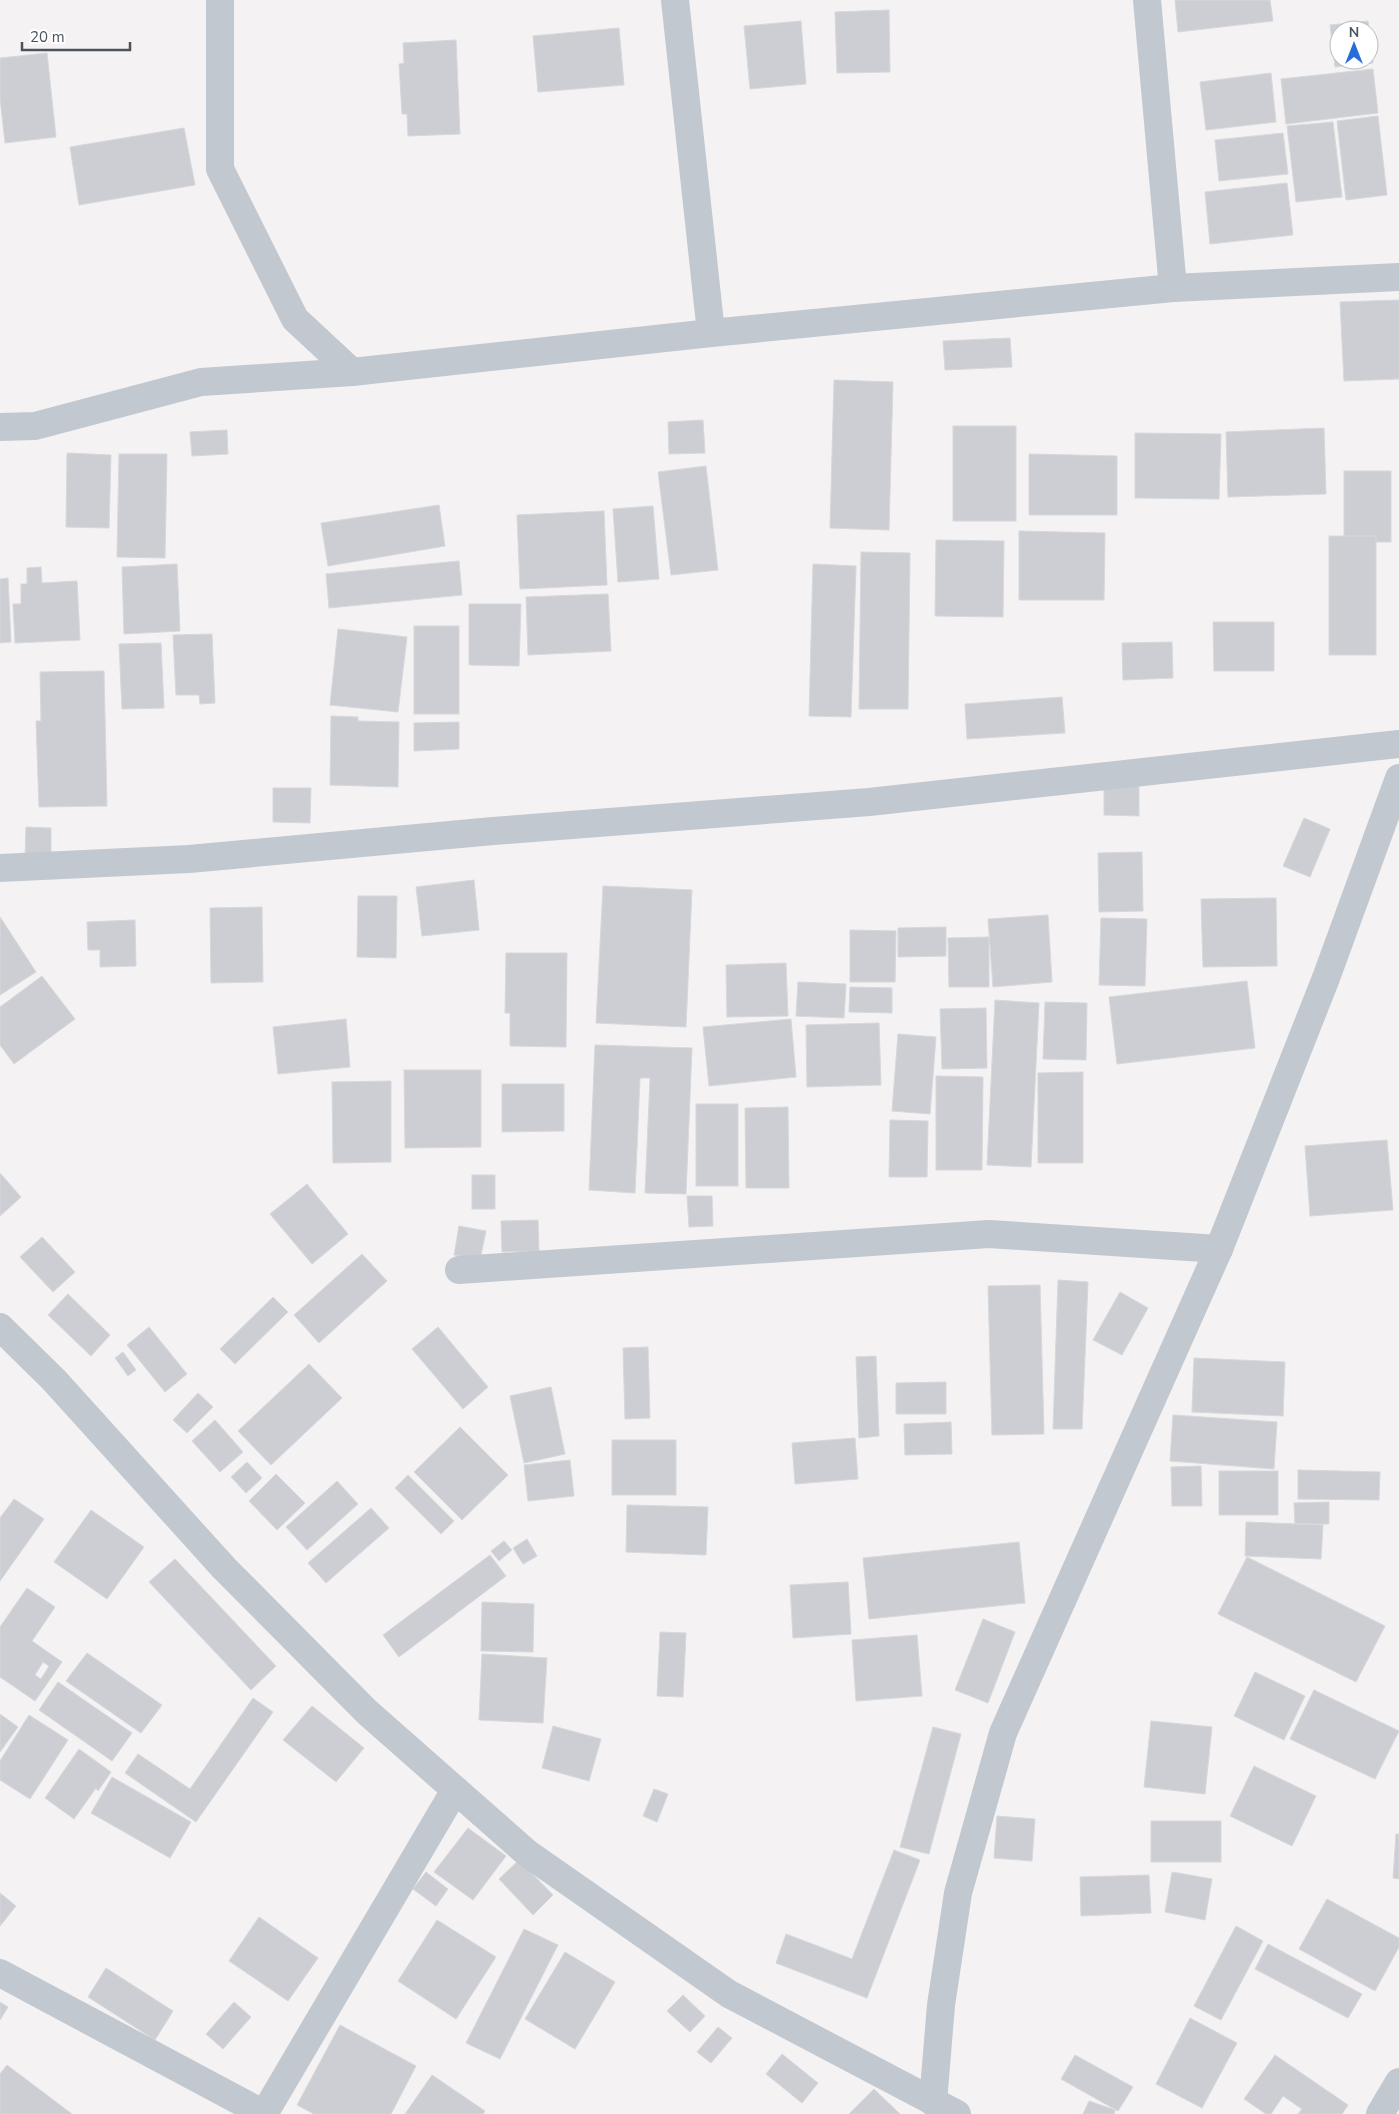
<svg xmlns="http://www.w3.org/2000/svg" width="1399" height="2114" font-family="'Nunito Sans',sans-serif">
  <style>
    .building { fill: #ccced3; stroke: #d6d8dc; fill-rule: evenodd }
    .lines { fill: none; stroke-linecap: round; stroke-linejoin: round }
    .minor { stroke: #c1c8cf; stroke-width: 28 }
  </style>
  <rect width="100%" height="100%" fill="#f4f2f2"/>
  <g class="building">
    <polygon points="1175,0 1270,0 1273,21 1178,32"/>
    <polygon points="889,10 890,72 837,73 835,12"/>
    <polygon points="801,21 806,84 750,89 744,26"/>
    <path d="M1368 21 1373 63 1335 67 1330 25ZM1339 30H1369V60H1339Z"/>
    <polygon points="619,28 624,85 538,92 533,36"/>
    <polygon points="456,40 460,134 408,136 407,114 402,114 399,64 404,63 403,43"/>
    <polygon points="47,53 56,137 5,143 0,98 0,58"/>
    <polygon points="1373,69 1378,113 1286,124 1281,79"/>
    <polygon points="1271,73 1276,122 1206,130 1200,82"/>
    <polygon points="1378,116 1387,195 1346,200 1337,121"/>
    <polygon points="1333,122 1342,197 1296,202 1287,126"/>
    <polygon points="184,128 195,185 79,205 70,147"/>
    <polygon points="1283,133 1288,174 1219,181 1215,140"/>
    <polygon points="1287,183 1293,235 1210,244 1205,192"/>
    <polygon points="1399,300 1399,379 1344,381 1340,302"/>
    <polygon points="1010,338 1012,367 945,370 943,341"/>
    <polygon points="834,380 893,382 889,530 830,528"/>
    <polygon points="703,420 705,453 669,454 668,422"/>
    <rect x="953" y="426" width="63" height="95"/>
    <polygon points="1324,428 1326,494 1228,497 1226,432"/>
    <polygon points="227,430 228,454 192,456 190,432"/>
    <polygon points="1135,433 1221,434 1219,499 1135,498"/>
    <polygon points="67,453 111,455 109,528 66,527"/>
    <polygon points="119,454 167,454 165,558 117,557"/>
    <polygon points="1029,454 1117,456 1117,515 1029,515"/>
    <polygon points="706,466 718,570 671,575 658,472"/>
    <rect x="1344" y="471" width="47" height="71"/>
    <polygon points="439,505 445,546 328,566 321,523"/>
    <polygon points="653,506 659,579 618,582 613,509"/>
    <polygon points="604,511 607,585 520,589 517,515"/>
    <polygon points="1019,531 1105,533 1104,600 1019,600"/>
    <rect x="1329" y="536" width="47" height="119"/>
    <polygon points="936,540 1004,541 1003,617 935,616"/>
    <polygon points="861,552 910,553 908,709 859,709"/>
    <polygon points="459,561 462,595 329,608 326,574"/>
    <polygon points="177,564 180,631 124,634 122,567"/>
    <polygon points="813,564 856,566 851,717 809,716"/>
    <polygon points="41,567 42,583 77,581 80,640 15,643 13,604 21,604 21,584 27,584 27,568"/>
    <polygon points="8,578 11,642 0,643 0,579"/>
    <polygon points="608,594 611,651 528,655 526,597"/>
    <polygon points="469,604 521,604 519,666 469,665"/>
    <polygon points="1213,622 1274,622 1274,671 1214,671"/>
    <rect x="414" y="626" width="45" height="88"/>
    <polygon points="338,629 407,637 398,712 330,705"/>
    <polygon points="212,634 215,703 200,704 199,695 176,695 173,635"/>
    <polygon points="1172,642 1173,678 1123,680 1122,643"/>
    <polygon points="161,643 164,708 122,709 119,644"/>
    <polygon points="104,671 107,806 39,807 36,721 41,721 40,672"/>
    <polygon points="1062,697 1065,733 967,739 965,704"/>
    <polygon points="331,716 358,717 358,721 399,722 398,787 330,785"/>
    <polygon points="459,722 459,749 414,751 414,723"/>
    <polygon points="1104,785 1139,785 1139,816 1104,815"/>
    <polygon points="273,788 311,788 310,823 273,822"/>
    <polygon points="1304,818 1330,829 1310,877 1283,866"/>
    <polygon points="26,827 51,828 51,858 25,857"/>
    <polygon points="1142,852 1143,911 1099,912 1098,853"/>
    <polygon points="474,880 479,930 422,936 416,887"/>
    <polygon points="603,886 692,890 686,1027 596,1023"/>
    <polygon points="358,896 397,896 396,958 357,957"/>
    <polygon points="1276,898 1277,966 1203,967 1201,899"/>
    <polygon points="262,907 263,982 211,983 210,908"/>
    <polygon points="1048,915 1052,982 993,987 988,919"/>
    <polygon points="0,917 36,972 0,995"/>
    <polygon points="1101,918 1147,919 1145,986 1099,985"/>
    <polygon points="135,920 136,966 100,967 100,950 88,950 87,922"/>
    <polygon points="946,927 946,956 898,957 898,928"/>
    <polygon points="850,930 896,931 895,982 850,982"/>
    <polygon points="989,937 989,987 949,987 948,938"/>
    <polygon points="506,953 567,953 566,1047 510,1046 510,1013 505,1013"/>
    <polygon points="786,963 788,1016 727,1017 726,965"/>
    <polygon points="42,976 75,1019 14,1064 0,1045 0,1007"/>
    <polygon points="1247,981 1255,1048 1117,1064 1109,997"/>
    <polygon points="798,982 846,984 844,1018 796,1016"/>
    <polygon points="850,987 892,988 892,1013 849,1012"/>
    <polygon points="995,1000 1039,1003 1031,1167 987,1165"/>
    <polygon points="1045,1002 1087,1003 1086,1060 1043,1059"/>
    <polygon points="986,1008 987,1068 942,1069 940,1009"/>
    <polygon points="346,1019 350,1067 278,1074 273,1027"/>
    <polygon points="791,1019 796,1077 709,1086 703,1027"/>
    <polygon points="879,1023 881,1085 807,1087 806,1025"/>
    <polygon points="898,1034 936,1037 930,1114 892,1111"/>
    <polygon points="595,1045 692,1048 686,1194 645,1193 650,1078 640,1078 635,1193 589,1190"/>
    <polygon points="404,1070 481,1070 481,1147 405,1148"/>
    <polygon points="1083,1072 1083,1163 1038,1163 1038,1073"/>
    <polygon points="936,1076 983,1077 982,1170 936,1170"/>
    <polygon points="391,1081 391,1162 333,1163 332,1082"/>
    <polygon points="502,1084 564,1084 564,1131 502,1132"/>
    <rect x="696" y="1104" width="42" height="82"/>
    <polygon points="788,1107 789,1188 746,1188 745,1108"/>
    <polygon points="890,1120 928,1121 927,1177 889,1177"/>
    <polygon points="1387,1140 1393,1210 1310,1216 1305,1146"/>
    <polygon points="0,1173 21,1197 0,1216"/>
    <rect x="472" y="1175" width="23" height="34"/>
    <polygon points="307,1184 348,1234 312,1264 270,1214"/>
    <polygon points="687,1196 712,1196 713,1226 689,1227"/>
    <polygon points="538,1220 539,1251 502,1252 501,1221"/>
    <polygon points="459,1226 486,1231 480,1260 454,1255"/>
    <polygon points="42,1237 75,1272 53,1292 20,1257"/>
    <polygon points="362,1254 387,1281 319,1343 294,1315"/>
    <polygon points="1058,1280 1088,1282 1082,1429 1053,1429"/>
    <polygon points="1040,1285 1044,1434 992,1435 988,1286"/>
    <polygon points="1120,1292 1148,1308 1122,1355 1093,1340"/>
    <polygon points="68,1294 110,1335 91,1356 48,1315"/>
    <polygon points="273,1297 288,1312 235,1364 220,1349"/>
    <polygon points="149,1327 187,1374 165,1392 127,1345"/>
    <polygon points="438,1327 488,1387 463,1409 412,1349"/>
    <polygon points="648,1347 650,1418 625,1419 623,1348"/>
    <polygon points="123,1352 136,1370 128,1376 115,1358"/>
    <polygon points="876,1356 879,1436 859,1438 856,1357"/>
    <polygon points="1194,1358 1285,1362 1283,1416 1192,1412"/>
    <polygon points="309,1364 342,1398 271,1465 238,1431"/>
    <polygon points="946,1382 946,1414 896,1414 896,1383"/>
    <polygon points="551,1387 565,1454 524,1463 510,1396"/>
    <polygon points="198,1393 213,1407 187,1433 173,1420"/>
    <polygon points="1173,1415 1277,1422 1274,1469 1170,1461"/>
    <polygon points="215,1420 243,1452 220,1472 192,1441"/>
    <polygon points="951,1422 952,1454 905,1455 904,1424"/>
    <polygon points="460,1427 508,1475 462,1520 414,1472"/>
    <polygon points="855,1438 858,1479 795,1484 792,1443"/>
    <rect x="612" y="1440" width="64" height="55"/>
    <polygon points="570,1460 574,1496 528,1501 524,1465"/>
    <polygon points="247,1462 262,1478 246,1493 231,1477"/>
    <polygon points="1201,1466 1202,1506 1172,1506 1171,1467"/>
    <polygon points="1298,1470 1380,1472 1379,1500 1298,1499"/>
    <rect x="1219" y="1471" width="59" height="44"/>
    <polygon points="276,1474 305,1503 277,1530 249,1501"/>
    <polygon points="408,1475 454,1521 441,1534 395,1488"/>
    <polygon points="337,1481 358,1504 307,1550 286,1527"/>
    <polygon points="14,1499 44,1519 0,1581 0,1518"/>
    <polygon points="1329,1502 1329,1524 1295,1524 1294,1503"/>
    <polygon points="627,1505 708,1507 706,1555 626,1552"/>
    <polygon points="371,1508 389,1528 326,1583 308,1563"/>
    <polygon points="91,1510 144,1547 107,1599 54,1562"/>
    <polygon points="1246,1522 1323,1525 1321,1559 1245,1556"/>
    <polygon points="527,1539 537,1556 523,1564 513,1548"/>
    <polygon points="504,1541 512,1550 499,1561 491,1551"/>
    <polygon points="1019,1542 1025,1603 869,1619 863,1558"/>
    <polygon points="490,1555 506,1576 399,1657 383,1635"/>
    <polygon points="1247,1557 1385,1626 1356,1682 1218,1614"/>
    <polygon points="175,1559 276,1666 251,1690 149,1582"/>
    <polygon points="848,1582 851,1634 793,1638 790,1585"/>
    <path d="M27 1588 55 1607 32 1641 62 1662 35 1701 0 1677V1627ZM43 1662 49 1666 41 1679 35 1675Z"/>
    <polygon points="482,1602 534,1604 533,1652 481,1651"/>
    <polygon points="983,1619 1015,1632 988,1703 955,1690"/>
    <polygon points="660,1632 686,1633 683,1697 657,1696"/>
    <polygon points="917,1635 922,1696 856,1701 852,1640"/>
    <polygon points="87,1653 162,1705 141,1733 66,1681"/>
    <polygon points="482,1654 547,1658 543,1723 479,1720"/>
    <polygon points="1255,1672 1305,1696 1284,1740 1234,1716"/>
    <polygon points="58,1682 132,1733 112,1761 39,1710"/>
    <polygon points="1314,1690 1399,1731 1375,1779 1290,1739"/>
    <polygon points="253,1698 273,1712 196,1822 125,1773 138,1754 190,1789"/>
    <polygon points="312,1706 364,1748 336,1782 283,1740"/>
    <polygon points="0,1714 18,1727 0,1752"/>
    <polygon points="29,1715 68,1740 30,1799 0,1780 0,1761"/>
    <polygon points="1151,1721 1212,1727 1205,1794 1144,1787"/>
    <polygon points="553,1726 601,1739 589,1781 542,1768"/>
    <polygon points="933,1727 961,1734 929,1854 900,1847"/>
    <polygon points="79,1749 111,1772 98,1791 96,1788 74,1819 45,1798"/>
    <polygon points="1254,1766 1316,1796 1292,1846 1230,1816"/>
    <polygon points="112,1777 191,1822 170,1858 91,1813"/>
    <polygon points="654,1789 668,1794 657,1822 643,1816"/>
    <polygon points="997,1816 1035,1819 1032,1861 994,1858"/>
    <rect x="1151" y="1821" width="70" height="41"/>
    <polygon points="468,1828 506,1856 473,1900 434,1872"/>
    <polygon points="1396,1834 1399,1834 1399,1879 1393,1878"/>
    <polygon points="894,1850 920,1860 867,1998 776,1963 786,1934 852,1959"/>
    <polygon points="519,1860 553,1895 533,1915 499,1879"/>
    <polygon points="426,1872 448,1889 436,1906 413,1889"/>
    <polygon points="1172,1872 1212,1879 1205,1920 1165,1912"/>
    <polygon points="1149,1875 1151,1913 1081,1916 1080,1877"/>
    <polygon points="0,1893 16,1906 0,1926"/>
    <polygon points="1327,1899 1399,1938 1399,1947 1375,1991 1299,1949"/>
    <polygon points="259,1917 318,1958 288,2001 229,1961"/>
    <polygon points="437,1920 496,1957 456,2019 398,1981"/>
    <polygon points="1236,1926 1263,1941 1221,2020 1194,2006"/>
    <polygon points="524,1929 558,1945 500,2059 466,2043"/>
    <polygon points="1268,1944 1362,1994 1348,2018 1255,1969"/>
    <polygon points="565,1952 615,1982 575,2049 525,2019"/>
    <polygon points="106,1968 173,2011 155,2040 88,1997"/>
    <polygon points="683,1995 705,2016 690,2032 667,2011"/>
    <polygon points="0,2002 8,2007 0,2020"/>
    <polygon points="234,2002 251,2017 223,2049 206,2034"/>
    <polygon points="1190,2018 1237,2043 1202,2108 1156,2084"/>
    <polygon points="340,2025 416,2066 391,2114 314,2114 297,2105"/>
    <polygon points="718,2027 732,2038 711,2063 697,2052"/>
    <polygon points="782,2054 818,2083 802,2103 766,2074"/>
    <polygon points="1075,2055 1133,2087 1118,2111 1061,2079"/>
    <polygon points="1275,2055 1348,2105 1342,2114 1298,2114 1302,2109 1283,2096 1271,2114 1266,2114 1244,2099"/>
    <polygon points="7,2065 72,2114 0,2114 0,2074"/>
    <polygon points="432,2075 485,2111 483,2114 405,2114"/>
    <polygon points="874,2089 900,2114 849,2114"/>
    <polygon points="1089,2101 1115,2110 1114,2114 1083,2114"/>
  </g>
  <g class="lines">
    <g class="minor">
      <polyline points="220,0 220,169 295,319 352,372"/>
      <polyline points="675,0 711,333"/>
      <polyline points="1147,0 1173,288"/>
      <polyline points="0,427 35,426 201,382 352,372 711,333 1173,288 1399,277"/>
      <polyline points="0,868 189,859 493,831 869,802 1399,744"/>
      <polyline points="459,1270 989,1234 1219,1249"/>
      <polyline points="0,1327 54,1380 224,1568 367,1712 527,1853 729,1994 957,2114"/>
      <polyline points="0,1973 264,2114 455,1790"/>
      <polyline points="933,2102 941,2005 958,1893 1003,1733 1219,1249 1326,978 1399,778"/>
      <polyline points="1380,2114 1399,2082"/>
    </g>
  </g>
  <g transform="translate(1354 45)"><circle r="24" fill="#ffffff" stroke="#b7bbbf"/>
  <path d="M0-4L9 19L0 12L-9 19Z" fill="#286dd7"/>
  <text y="-8" font-size="14" font-weight="bold" text-anchor="middle" fill="#4b545e">N</text>
  </g>
  <path d="M22 42v8h108v-8" fill="none" stroke="#4b545e" stroke-width="2.5"/>
  <text x="30" y="42" font-size="15" fill="#4b545e" stroke="#ffffff" stroke-width="4" paint-order="stroke">20 m</text>
</svg>
